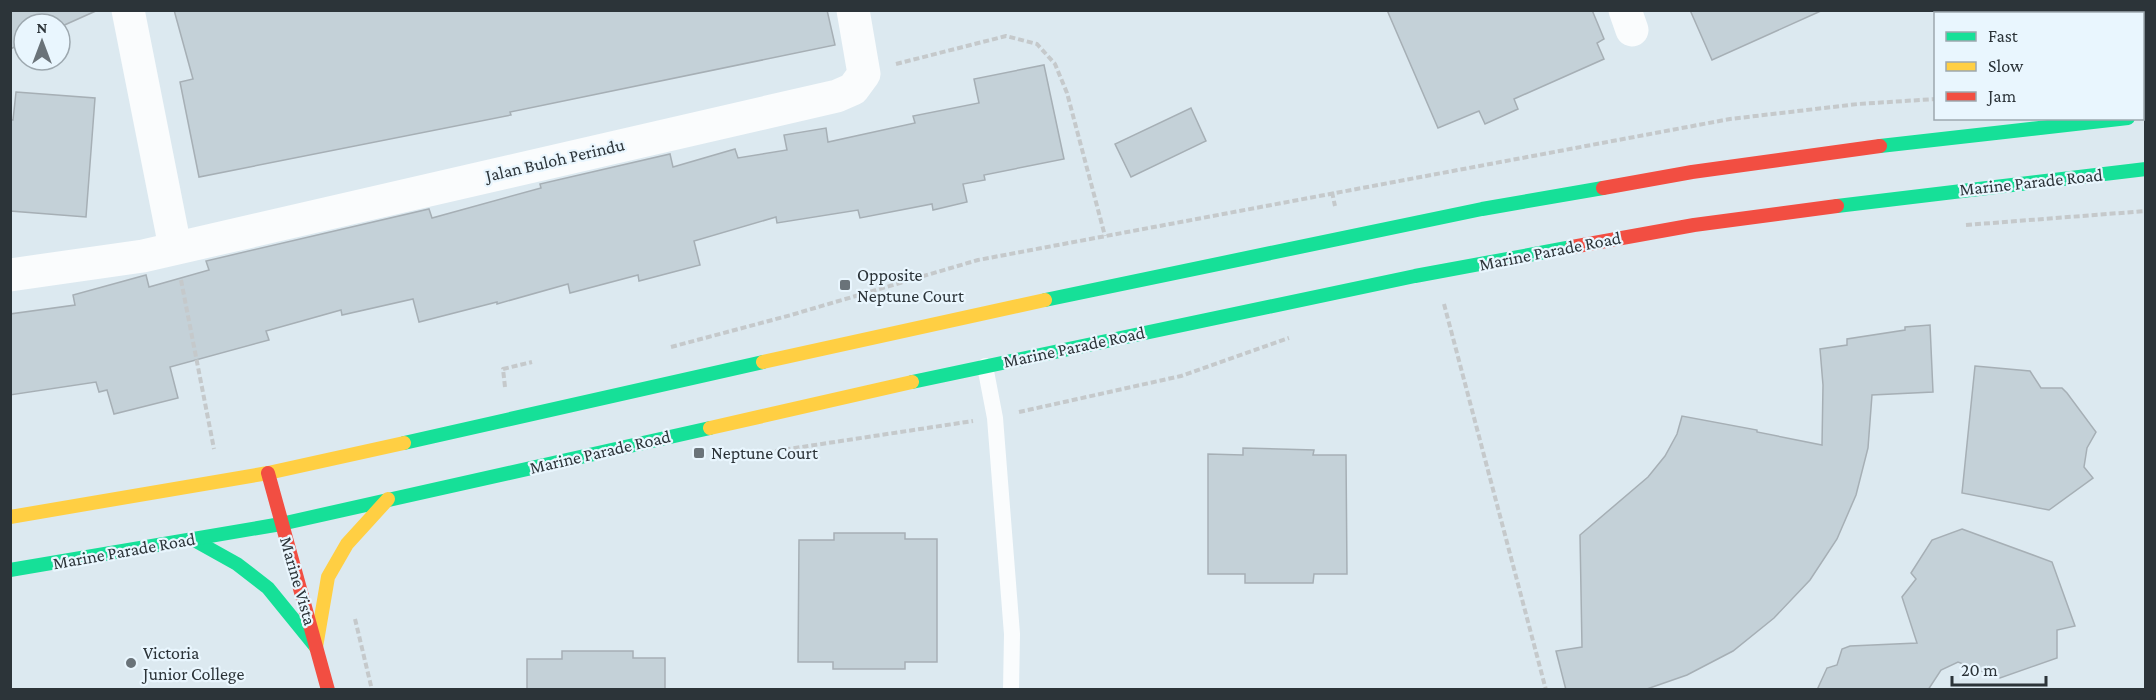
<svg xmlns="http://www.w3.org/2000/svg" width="2156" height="700" font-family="'Crimson Pro',serif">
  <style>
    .building { fill: #c4d1d8; stroke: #a6afb5; stroke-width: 1.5 }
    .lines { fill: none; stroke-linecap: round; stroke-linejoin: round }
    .path { stroke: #c5c9cb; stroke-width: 4; stroke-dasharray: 6 3; stroke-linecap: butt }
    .lane { stroke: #fafcfd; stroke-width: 16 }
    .street { stroke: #fafcfd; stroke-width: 33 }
    .fast { stroke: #16e098; stroke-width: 14 }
    .slow { stroke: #ffcf43; stroke-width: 14 }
    .jam { stroke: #f24e42; stroke-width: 14 }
    .poi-dot { fill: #6a7379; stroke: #e9f6fe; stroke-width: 2 }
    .labels { text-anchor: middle; stroke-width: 4.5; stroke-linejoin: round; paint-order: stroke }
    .street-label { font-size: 18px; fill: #2c3439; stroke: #e9f6fe }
    .poi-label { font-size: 18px; fill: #2c3439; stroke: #e9f6fe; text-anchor: start }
  </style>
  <rect width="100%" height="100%" fill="#dce9f0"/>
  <g class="building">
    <polygon points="10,10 98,10 60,27 60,24 24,24 24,43 10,49"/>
    <polygon points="174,10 827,10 835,45 510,112 511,115 199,177 180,82 193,79"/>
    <polygon points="1387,10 1592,10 1604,39 1597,43 1604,59 1514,99 1518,109 1485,124 1479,111 1438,128"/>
    <polygon points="1690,10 1823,10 1712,60"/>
    <polygon points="1044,65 1064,159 984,175 985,180 963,184 967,202 933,210 932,204 860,218 858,210 777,223 776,217 694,241 700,265 639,281 638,275 570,293 568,284 497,304 497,302 419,322 413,299 342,315 341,310 266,331 269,340 170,367 178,398 114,414 107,390 99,392 96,382 10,395 10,314 75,305 73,295 146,275 149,287 209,270 206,261 429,209 432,218 541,188 540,184 670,154 673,167 735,149 738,158 787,150 784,135 826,128 828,142 915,123 913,116 979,103 974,79"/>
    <polygon points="16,92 95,98 86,217 10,211 10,120 13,120"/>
    <polygon points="1191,108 1206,141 1131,177 1115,144"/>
    <polygon points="1930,325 1933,392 1872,395 1868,448 1856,495 1837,539 1810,580 1774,618 1733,651 1687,675 1644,690 1566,690 1556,651 1582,647 1580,535 1648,477 1665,456 1677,434 1682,416 1757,430 1757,432 1822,445 1823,385 1820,349 1847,345 1847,339 1905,330 1905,327"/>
    <polygon points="1975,366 2030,371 2041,388 2062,388 2067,393 2096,432 2087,448 2084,467 2093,478 2049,510 1962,493"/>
    <polygon points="1243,448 1314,450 1313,455 1346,455 1347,574 1314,574 1313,583 1245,583 1245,574 1208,574 1208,454 1243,455"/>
    <polygon points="1962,529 2052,562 2075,626 2057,630 2057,658 2000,678 1958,662 1941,670 1928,690 1817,690 1827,668 1837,665 1842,649 1850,646 1917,643 1902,597 1916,579 1911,573 1932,540"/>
    <polygon points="834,533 905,533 905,539 937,539 937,662 905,662 905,669 833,669 833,662 798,662 799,540 834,540"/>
    <polygon points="562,651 633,651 633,658 665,658 665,690 527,690 527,659 562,659"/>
  </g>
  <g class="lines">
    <g class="path">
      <polyline points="896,64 1006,36 1037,44 1055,64 1067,93 1105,236"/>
      <polyline points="2142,82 2146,81"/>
      <polyline points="1332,192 1335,206"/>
      <polyline points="1966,225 2146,211"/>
      <polyline points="181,280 214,449"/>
      <polyline points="1444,304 1546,690"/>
      <polyline points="671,347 791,315 978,260 1730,119 1858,104 1936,99"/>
      <polyline points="505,387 503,369 532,362"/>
      <polyline points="1019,412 1181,376 1289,338"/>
      <polyline points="749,455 973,421"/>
      <polyline points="355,619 372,690"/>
    </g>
    <polyline class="lane" points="985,366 995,418 1012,634 1011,690"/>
    <g class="street">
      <polyline points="128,10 175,247"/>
      <polyline points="1625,10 1632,30"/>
      <polyline points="10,275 143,256 837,96 853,89 864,74 853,10"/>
    </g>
    <g class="fast">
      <polyline points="1880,146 2128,118"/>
      <polyline points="1837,206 2146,169"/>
      <polyline points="1045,300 1482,209 1603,188"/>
      <polyline points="912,382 1415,276 1572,247"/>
      <polyline points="404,443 763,362"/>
      <polyline points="194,540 237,564 268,588 316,647"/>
      <polyline points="10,570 281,524 710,428"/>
    </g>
    <g class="slow">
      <polyline points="763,362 1045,300"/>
      <polyline points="710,428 912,382"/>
      <polyline points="10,517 268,473 404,443"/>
      <polyline points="316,647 328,577 347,544 388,499"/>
    </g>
    <g class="jam">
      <polyline points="1603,188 1692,172 1880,146"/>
      <polyline points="1572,247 1694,225 1837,206"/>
      <polyline points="268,473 328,690"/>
    </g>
  </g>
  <g class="poi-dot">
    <rect x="839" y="279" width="12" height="12" rx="3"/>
    <rect x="693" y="447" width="12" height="12" rx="3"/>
    <circle cx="131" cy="663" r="6"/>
  </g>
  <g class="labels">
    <g class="street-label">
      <text transform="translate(555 160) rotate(-13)" y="6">Jalan Buloh Perindu</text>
      <text transform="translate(2031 182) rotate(-6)" y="6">Marine Parade Road</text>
      <text transform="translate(1550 251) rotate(-11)" y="6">Marine Parade Road</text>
      <text transform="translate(1074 347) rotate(-12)" y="6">Marine Parade Road</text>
      <text transform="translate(600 452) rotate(-13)" y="6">Marine Parade Road</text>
      <text transform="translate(124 551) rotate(-10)" y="6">Marine Parade Road</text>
      <text transform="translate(298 581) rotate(74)" y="6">Marine Vista</text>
    </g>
    <g class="poi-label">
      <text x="857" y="281">Opposite<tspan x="857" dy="21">Neptune Court</tspan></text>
      <text x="711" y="459">Neptune Court</text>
      <text x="143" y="659">Victoria<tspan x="143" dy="21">Junior College</tspan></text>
    </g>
  </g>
  <rect width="2156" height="700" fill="none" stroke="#2c3439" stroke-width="24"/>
  <rect x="1934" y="12" width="210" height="108" fill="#e9f6fe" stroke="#9da8af" stroke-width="1.5"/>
  <rect x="1946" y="32" width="30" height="9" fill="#16e098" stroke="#9da8af" stroke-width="1.5"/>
  <text x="1988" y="42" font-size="18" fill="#2c3439">Fast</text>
  <rect x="1946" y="62" width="30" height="9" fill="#ffcf43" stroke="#9da8af" stroke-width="1.5"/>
  <text x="1988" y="72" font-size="18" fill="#2c3439">Slow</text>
  <rect x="1946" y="92" width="30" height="9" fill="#f24e42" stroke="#9da8af" stroke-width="1.5"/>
  <text x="1988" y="102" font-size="18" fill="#2c3439">Jam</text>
  <g transform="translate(42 42)"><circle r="28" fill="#e9f6fe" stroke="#9da8af" stroke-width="1.5"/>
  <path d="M0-4.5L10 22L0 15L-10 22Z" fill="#6a7379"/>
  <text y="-9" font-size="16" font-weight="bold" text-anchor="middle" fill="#2c3439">N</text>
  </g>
  <path d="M1952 676v9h94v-9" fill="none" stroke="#2c3439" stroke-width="3"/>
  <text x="1961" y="676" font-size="18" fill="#2c3439" stroke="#e9f6fe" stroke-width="4.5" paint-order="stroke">20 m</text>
</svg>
